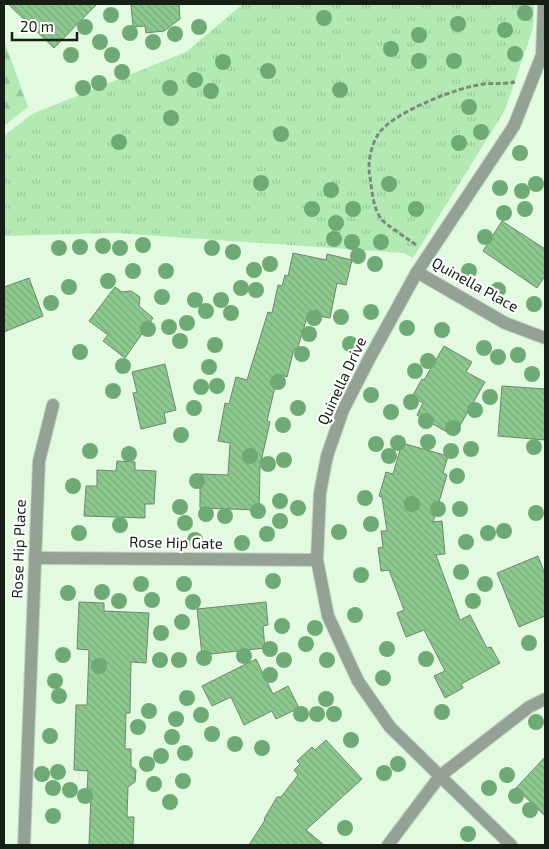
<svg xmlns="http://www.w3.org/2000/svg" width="549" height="849" font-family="'Exo 2',sans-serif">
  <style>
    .grass { fill: url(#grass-tufts) }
    .forest { fill: url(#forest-firs) }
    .building { fill: url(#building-back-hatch); stroke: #6f866f }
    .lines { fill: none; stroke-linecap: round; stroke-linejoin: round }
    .minor-casing { stroke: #c0d7c0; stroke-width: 14 }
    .tertiary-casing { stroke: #c0d7c0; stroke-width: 14 }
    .path { stroke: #7a8b7a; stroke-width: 3; stroke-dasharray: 5 2.5; stroke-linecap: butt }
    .minor { stroke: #96a196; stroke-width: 12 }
    .tertiary { stroke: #96a196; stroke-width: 12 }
    .tree { fill: #6faa76 }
    .labels { text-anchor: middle; stroke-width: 4.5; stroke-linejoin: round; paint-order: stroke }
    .street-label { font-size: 15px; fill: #151f16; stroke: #fff }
  </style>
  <defs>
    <pattern id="grass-tufts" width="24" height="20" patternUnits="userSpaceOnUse" patternTransform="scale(1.25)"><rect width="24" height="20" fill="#b3eab4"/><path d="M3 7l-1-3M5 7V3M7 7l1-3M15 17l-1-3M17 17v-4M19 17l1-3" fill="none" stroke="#99c89a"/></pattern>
    <pattern id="forest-firs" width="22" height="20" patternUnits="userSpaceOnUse" patternTransform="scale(1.25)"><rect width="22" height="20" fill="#b3eab4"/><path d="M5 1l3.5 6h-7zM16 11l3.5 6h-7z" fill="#99c89a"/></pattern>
    <pattern id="building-back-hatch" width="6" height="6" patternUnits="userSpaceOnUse" patternTransform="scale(1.25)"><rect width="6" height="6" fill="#8dc98f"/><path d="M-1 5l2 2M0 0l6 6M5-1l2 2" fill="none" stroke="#79ac7b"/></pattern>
  </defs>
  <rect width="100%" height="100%" fill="#e1fae0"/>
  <polygon class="grass" points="243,4 534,4 533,28 505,110 413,258 404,253 116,233 4,236 4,136 32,114 186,52"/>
  <polygon class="forest" points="4,40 28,107 4,126"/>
  <g class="building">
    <polygon points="8,4 97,4 54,48"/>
    <polygon points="131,4 179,4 180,19 164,31 146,33 145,26 133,27"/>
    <polygon points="502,221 545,249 545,276 537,288 483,251"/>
    <polygon points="293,253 326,260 327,254 352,260 346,285 337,283 330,318 308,314 297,350 294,349 287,377 278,374 267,421 270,422 260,466 259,510 200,508 200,474 228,475 230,443 218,441 225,403 229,404 236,377 247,380 268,312 272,313 278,285 282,286 285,275 288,276"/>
    <polygon points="29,278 43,316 4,332 4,287"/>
    <polygon points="115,287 122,292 131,291 140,297 139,306 153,318 125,358 103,341 108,335 89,321"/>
    <polygon points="444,346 472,362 466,372 485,382 454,436 417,415 423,403 412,397 422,379 424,380"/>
    <polygon points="165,364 176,410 164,413 166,423 141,429 133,393 137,392 132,372"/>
    <polygon points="502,386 545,389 545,440 498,436"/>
    <polygon points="402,443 448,456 443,473 447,475 433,522 442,521 445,554 436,555 460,620 470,615 487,648 491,647 500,663 461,684 463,688 445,698 434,676 445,671 424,630 406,637 397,613 404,610 389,570 381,571 378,548 383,547 381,531 387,531 382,497 379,496 386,472 393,474"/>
    <polygon points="117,461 135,462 135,470 156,471 154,504 145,504 145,518 84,516 86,486 97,486 97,470 116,471"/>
    <polygon points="538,556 545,574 545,616 519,627 497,573"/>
    <polygon points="79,602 104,603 104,611 149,613 146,663 131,662 130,713 126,713 125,749 131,749 131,766 136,770 135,782 128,787 127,817 134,817 133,845 89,845 91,795 87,795 88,771 74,770 76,705 87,705 89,650 77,649"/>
    <polygon points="266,602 268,625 263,626 265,648 202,655 197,609"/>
    <polygon points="256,659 273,694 288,686 299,708 276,719 272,711 244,725 231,697 212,706 202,686"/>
    <polygon points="326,740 362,779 306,830 324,845 249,845 265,820 264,819 277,797 281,797 298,775 294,770 300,764 297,761 312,747 315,750"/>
    <polygon points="545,757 545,816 516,788"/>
  </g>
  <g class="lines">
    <g class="minor-casing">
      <g id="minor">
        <polyline points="417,272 505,323 545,338"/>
        <polyline points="35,558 317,560"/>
        <polyline points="440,776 511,845"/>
        <polyline points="24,845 39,461 53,405"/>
      </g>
    </g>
    <g class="tertiary-casing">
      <g id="tertiary">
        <polyline points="440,776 390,727 358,681 328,616 317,560 320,493 327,456 343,410 368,361 417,272 514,126 542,55 544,4"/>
        <polyline points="388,845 440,776 529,707 545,699"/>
      </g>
    </g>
    <path class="path" d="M416 245C408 239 388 226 382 220 373 209 372 191 370 177 367 163 371 145 379 133 394 112 458 87 484 84 495 83 504 84 515 82"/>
    <use href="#minor" class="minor"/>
    <use href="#tertiary" class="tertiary"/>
  </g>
  <g class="tree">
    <circle cx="525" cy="13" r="8"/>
    <circle cx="111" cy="15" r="8"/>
    <circle cx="324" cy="18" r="8"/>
    <circle cx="458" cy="24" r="8"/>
    <circle cx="85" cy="27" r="8"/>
    <circle cx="199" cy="27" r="8"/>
    <circle cx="505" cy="30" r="8"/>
    <circle cx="130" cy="33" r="8"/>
    <circle cx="175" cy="34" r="8"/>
    <circle cx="419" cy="35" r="8"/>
    <circle cx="100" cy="42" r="8"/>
    <circle cx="153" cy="42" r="8"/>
    <circle cx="391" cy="49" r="8"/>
    <circle cx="515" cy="54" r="8"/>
    <circle cx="71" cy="55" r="8"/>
    <circle cx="112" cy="55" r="8"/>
    <circle cx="419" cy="61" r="8"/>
    <circle cx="454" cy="61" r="8"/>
    <circle cx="223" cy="62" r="8"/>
    <circle cx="268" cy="71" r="8"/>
    <circle cx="122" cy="72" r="8"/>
    <circle cx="195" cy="80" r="8"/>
    <circle cx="99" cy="83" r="8"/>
    <circle cx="83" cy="88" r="8"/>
    <circle cx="170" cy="88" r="8"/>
    <circle cx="340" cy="90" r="8"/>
    <circle cx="211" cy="91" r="8"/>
    <circle cx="469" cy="107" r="8"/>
    <circle cx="171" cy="118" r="8"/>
    <circle cx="481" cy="132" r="8"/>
    <circle cx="281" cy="134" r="8"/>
    <circle cx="119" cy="142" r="8"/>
    <circle cx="459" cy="143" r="8"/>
    <circle cx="520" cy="153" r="8"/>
    <circle cx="261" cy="183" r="8"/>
    <circle cx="389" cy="184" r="8"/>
    <circle cx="536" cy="184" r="8"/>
    <circle cx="500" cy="188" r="8"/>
    <circle cx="331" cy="190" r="8"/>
    <circle cx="522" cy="191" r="8"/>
    <circle cx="312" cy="209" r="8"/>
    <circle cx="353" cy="209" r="8"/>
    <circle cx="416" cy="209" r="8"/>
    <circle cx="525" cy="209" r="8"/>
    <circle cx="504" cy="213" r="8"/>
    <circle cx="336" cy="223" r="8"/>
    <circle cx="485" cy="237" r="8"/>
    <circle cx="334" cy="239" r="8"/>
    <circle cx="352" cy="242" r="8"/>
    <circle cx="381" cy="242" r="8"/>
    <circle cx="143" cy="245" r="8"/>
    <circle cx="103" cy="246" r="8"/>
    <circle cx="80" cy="247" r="8"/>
    <circle cx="59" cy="248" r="8"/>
    <circle cx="120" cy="248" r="8"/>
    <circle cx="212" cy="248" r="8"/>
    <circle cx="233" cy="252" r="8"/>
    <circle cx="358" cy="256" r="8"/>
    <circle cx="270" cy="264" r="8"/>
    <circle cx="375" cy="264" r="8"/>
    <circle cx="254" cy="270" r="8"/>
    <circle cx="133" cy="271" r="8"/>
    <circle cx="166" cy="271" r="8"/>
    <circle cx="469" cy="271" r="8"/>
    <circle cx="108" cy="281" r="8"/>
    <circle cx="69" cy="287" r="8"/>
    <circle cx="241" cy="288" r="8"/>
    <circle cx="256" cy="290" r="8"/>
    <circle cx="498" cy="290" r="8"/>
    <circle cx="162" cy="297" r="8"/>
    <circle cx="195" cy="300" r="8"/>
    <circle cx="221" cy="300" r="8"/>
    <circle cx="51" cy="303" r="8"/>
    <circle cx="534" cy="304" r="8"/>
    <circle cx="206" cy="311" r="8"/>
    <circle cx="371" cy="312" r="8"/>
    <circle cx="231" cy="313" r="8"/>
    <circle cx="341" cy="317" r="8"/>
    <circle cx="314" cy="318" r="8"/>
    <circle cx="187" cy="323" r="8"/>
    <circle cx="169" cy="327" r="8"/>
    <circle cx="407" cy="328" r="8"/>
    <circle cx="148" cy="329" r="8"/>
    <circle cx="442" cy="330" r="8"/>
    <circle cx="309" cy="334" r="8"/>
    <circle cx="180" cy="341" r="8"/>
    <circle cx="350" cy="344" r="8"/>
    <circle cx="215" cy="345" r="8"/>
    <circle cx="484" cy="348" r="8"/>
    <circle cx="80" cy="352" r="8"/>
    <circle cx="302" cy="354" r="8"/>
    <circle cx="518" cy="355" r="8"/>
    <circle cx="498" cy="357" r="8"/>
    <circle cx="428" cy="361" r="8"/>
    <circle cx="123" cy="366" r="8"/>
    <circle cx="209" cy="367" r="8"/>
    <circle cx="415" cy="371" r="8"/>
    <circle cx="532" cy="374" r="8"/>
    <circle cx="278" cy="382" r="8"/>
    <circle cx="217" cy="386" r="8"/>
    <circle cx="201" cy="387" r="8"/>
    <circle cx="113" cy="391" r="8"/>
    <circle cx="371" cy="395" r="8"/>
    <circle cx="490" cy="397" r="8"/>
    <circle cx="411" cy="402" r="8"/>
    <circle cx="194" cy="408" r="8"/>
    <circle cx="298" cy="408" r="8"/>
    <circle cx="475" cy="410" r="8"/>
    <circle cx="391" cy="412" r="8"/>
    <circle cx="426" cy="421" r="8"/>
    <circle cx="283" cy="425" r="8"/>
    <circle cx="453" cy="428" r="8"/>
    <circle cx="181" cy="435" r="8"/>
    <circle cx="428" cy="442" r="8"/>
    <circle cx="398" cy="443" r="8"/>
    <circle cx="376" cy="444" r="8"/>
    <circle cx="534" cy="447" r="8"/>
    <circle cx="471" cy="449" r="8"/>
    <circle cx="90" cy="451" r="8"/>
    <circle cx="451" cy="451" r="8"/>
    <circle cx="129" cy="454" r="8"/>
    <circle cx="250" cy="456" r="8"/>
    <circle cx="389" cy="456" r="8"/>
    <circle cx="284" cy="460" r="8"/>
    <circle cx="268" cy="464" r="8"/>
    <circle cx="457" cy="476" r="8"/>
    <circle cx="197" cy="481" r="8"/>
    <circle cx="73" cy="486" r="8"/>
    <circle cx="365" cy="498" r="8"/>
    <circle cx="280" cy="501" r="8"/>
    <circle cx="412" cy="504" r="8"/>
    <circle cx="180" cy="507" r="8"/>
    <circle cx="298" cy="508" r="8"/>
    <circle cx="438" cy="509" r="8"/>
    <circle cx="460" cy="509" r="8"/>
    <circle cx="258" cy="511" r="8"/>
    <circle cx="536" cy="513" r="8"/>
    <circle cx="206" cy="514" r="8"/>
    <circle cx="225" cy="516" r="8"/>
    <circle cx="280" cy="521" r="8"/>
    <circle cx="185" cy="523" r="8"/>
    <circle cx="371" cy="524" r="8"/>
    <circle cx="120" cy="525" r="8"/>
    <circle cx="504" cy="531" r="8"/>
    <circle cx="339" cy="532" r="8"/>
    <circle cx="79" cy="533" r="8"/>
    <circle cx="488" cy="533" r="8"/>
    <circle cx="267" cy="534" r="8"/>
    <circle cx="195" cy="540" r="8"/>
    <circle cx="466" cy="542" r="8"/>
    <circle cx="242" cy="543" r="8"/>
    <circle cx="461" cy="572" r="8"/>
    <circle cx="361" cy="575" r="8"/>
    <circle cx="273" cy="581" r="8"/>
    <circle cx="141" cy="584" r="8"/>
    <circle cx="184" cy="584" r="8"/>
    <circle cx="485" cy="584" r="8"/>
    <circle cx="102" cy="592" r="8"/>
    <circle cx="68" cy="593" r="8"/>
    <circle cx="152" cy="600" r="8"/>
    <circle cx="119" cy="601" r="8"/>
    <circle cx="473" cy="601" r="8"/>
    <circle cx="193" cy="602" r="8"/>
    <circle cx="355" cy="615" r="8"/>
    <circle cx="182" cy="622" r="8"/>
    <circle cx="282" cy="626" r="8"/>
    <circle cx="315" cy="628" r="8"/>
    <circle cx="161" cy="633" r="8"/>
    <circle cx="529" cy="643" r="8"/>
    <circle cx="306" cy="644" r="8"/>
    <circle cx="270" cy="649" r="8"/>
    <circle cx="387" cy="649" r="8"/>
    <circle cx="63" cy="655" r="8"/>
    <circle cx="244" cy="656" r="8"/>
    <circle cx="204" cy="658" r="8"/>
    <circle cx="426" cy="659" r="8"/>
    <circle cx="160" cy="660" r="8"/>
    <circle cx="179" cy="660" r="8"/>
    <circle cx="284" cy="660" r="8"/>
    <circle cx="327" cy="660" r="8"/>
    <circle cx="99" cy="666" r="8"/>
    <circle cx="270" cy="675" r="8"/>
    <circle cx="383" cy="678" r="8"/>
    <circle cx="55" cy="681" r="8"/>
    <circle cx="59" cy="696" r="8"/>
    <circle cx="187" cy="698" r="8"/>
    <circle cx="326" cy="699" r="8"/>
    <circle cx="149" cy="711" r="8"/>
    <circle cx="442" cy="712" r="8"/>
    <circle cx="301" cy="714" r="8"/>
    <circle cx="317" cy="714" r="8"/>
    <circle cx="334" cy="714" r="8"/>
    <circle cx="201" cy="715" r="8"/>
    <circle cx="176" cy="719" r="8"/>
    <circle cx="536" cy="722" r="8"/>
    <circle cx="138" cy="727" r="8"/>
    <circle cx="212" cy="734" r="8"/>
    <circle cx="50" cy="736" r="8"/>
    <circle cx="172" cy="737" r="8"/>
    <circle cx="351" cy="740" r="8"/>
    <circle cx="235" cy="744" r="8"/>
    <circle cx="262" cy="748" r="8"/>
    <circle cx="185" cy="753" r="8"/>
    <circle cx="161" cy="756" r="8"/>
    <circle cx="147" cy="764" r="8"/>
    <circle cx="398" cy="764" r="8"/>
    <circle cx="58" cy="772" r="8"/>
    <circle cx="384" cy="773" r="8"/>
    <circle cx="42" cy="774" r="8"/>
    <circle cx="507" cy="775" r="8"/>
    <circle cx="183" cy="781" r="8"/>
    <circle cx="154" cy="784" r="8"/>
    <circle cx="53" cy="788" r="8"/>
    <circle cx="489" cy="788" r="8"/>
    <circle cx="70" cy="790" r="8"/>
    <circle cx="85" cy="796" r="8"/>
    <circle cx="516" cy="796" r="8"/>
    <circle cx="170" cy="802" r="8"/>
    <circle cx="530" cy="810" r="8"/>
    <circle cx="53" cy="816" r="8"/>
    <circle cx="345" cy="828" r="8"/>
    <circle cx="468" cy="834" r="8"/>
  </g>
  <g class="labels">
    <g class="street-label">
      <text transform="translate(475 285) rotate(29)" y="5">Quinella Place</text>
      <text transform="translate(342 381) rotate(-65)" y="5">Quinella Drive</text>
      <text transform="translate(176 543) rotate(1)" y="5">Rose Hip Gate</text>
      <text transform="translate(19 549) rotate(-88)" y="5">Rose Hip Place</text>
    </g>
  </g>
  <rect width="549" height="849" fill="none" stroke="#151f16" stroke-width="10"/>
  <path d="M12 32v8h65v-8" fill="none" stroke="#151f16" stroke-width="2.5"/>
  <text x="20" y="32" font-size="15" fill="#151f16" stroke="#ffffff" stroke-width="4" paint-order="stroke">20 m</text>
</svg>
